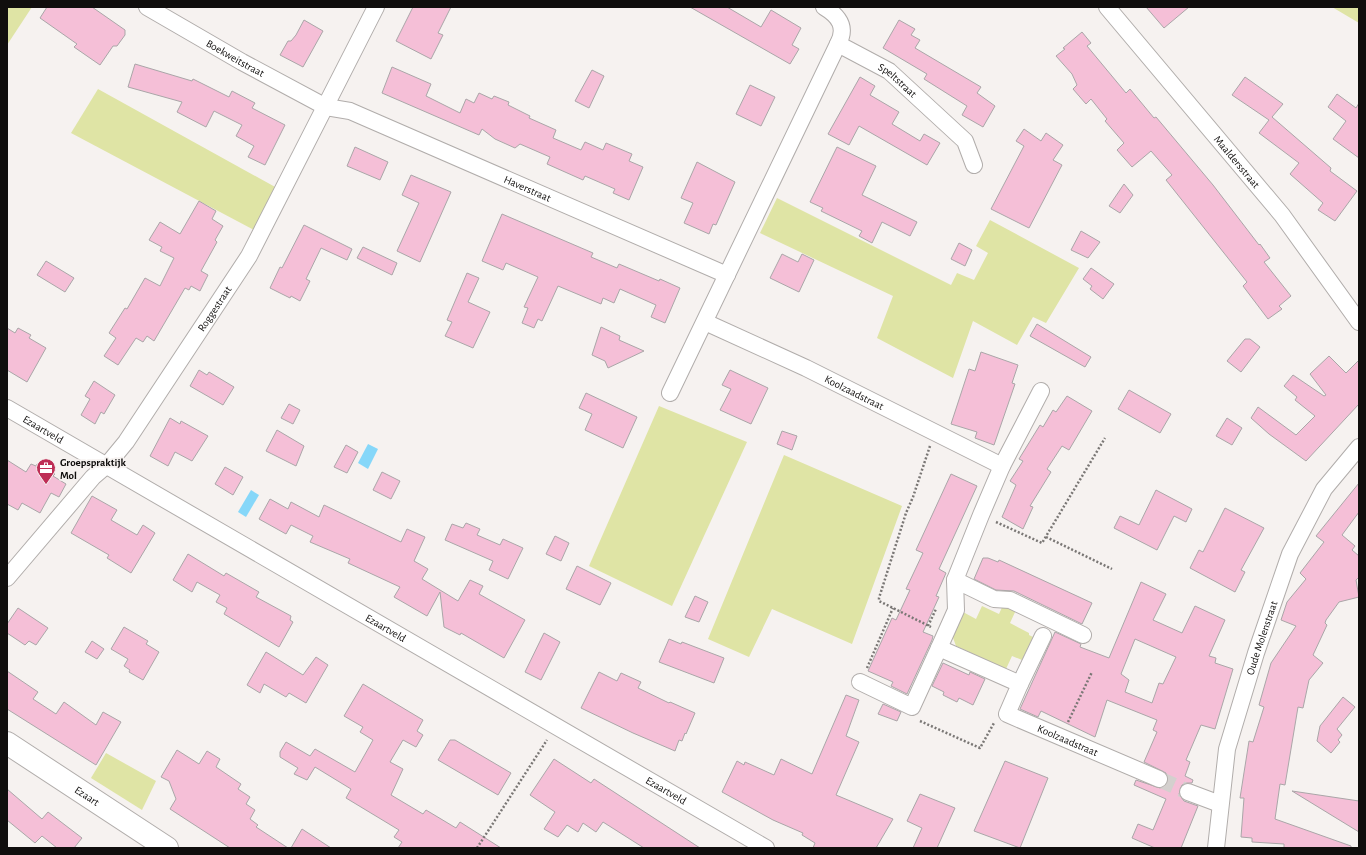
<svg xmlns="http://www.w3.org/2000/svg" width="1366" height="855" font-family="'Alegreya Sans',sans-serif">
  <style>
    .green { fill: #dfe4a5 }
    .water { fill: #86d7f9 }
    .building { fill: #f5bfd7; stroke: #aaa6a8; fill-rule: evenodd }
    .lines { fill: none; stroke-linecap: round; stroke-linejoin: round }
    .street-tunnel { stroke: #d4d0ce; stroke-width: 16; stroke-dasharray: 16 8; stroke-linecap: butt }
    .street-casing { stroke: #b1adab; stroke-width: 18 }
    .secondary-casing { stroke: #b1adab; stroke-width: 24 }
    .path { stroke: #7a7775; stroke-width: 2.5; stroke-dasharray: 2 2; stroke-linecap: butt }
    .street { stroke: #fff; stroke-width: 16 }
    .secondary { stroke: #fff; stroke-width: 22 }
    .labels { text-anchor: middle; stroke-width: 3.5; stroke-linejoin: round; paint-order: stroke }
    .street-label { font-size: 11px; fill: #100e0d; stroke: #f6f2f0 }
    .poi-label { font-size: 11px; font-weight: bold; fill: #100e0d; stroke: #f6f2f0; text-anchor: start }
  </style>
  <rect width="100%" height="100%" fill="#f6f2f0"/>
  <g class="green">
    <polygon points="7,7 32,7 7,45"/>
    <polygon points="1332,7 1359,7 1359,23"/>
    <polygon points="98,89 277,188 254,230 71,133"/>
    <polygon points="777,198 951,285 957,273 974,280 988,253 976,246 990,220 1079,268 1046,323 1033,317 1017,345 973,321 953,378 877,338 893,296 760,233"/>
    <polygon points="659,406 747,442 672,606 589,566"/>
    <polygon points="784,455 902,506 852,644 772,609 749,657 708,639"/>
    <polygon points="1003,605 1016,610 1010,623 1029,633 1029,635 1033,637 1022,660 1012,656 1006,669 956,646 952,635 963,612 976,619 982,606 999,614"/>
    <polygon points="106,753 156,781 142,810 91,778"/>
  </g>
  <g class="water">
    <polygon points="368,444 378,449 368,469 358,463"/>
    <polygon points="251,490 259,495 246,517 238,512"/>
  </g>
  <g class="building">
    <polygon points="47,7 92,7 125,30 125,35 117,46 113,46 100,65 74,47 77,44 40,18"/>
    <polygon points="413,7 451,7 438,33 443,35 431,59 396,41"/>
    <polygon points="690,7 727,7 761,27 771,10 801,28 792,45 799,49 790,64"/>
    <polygon points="1146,7 1189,7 1164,28"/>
    <polygon points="304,20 323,31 303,67 280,55 288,41 291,41 296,35"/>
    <polygon points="899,20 915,29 911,35 920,40 915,48 981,87 977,93 995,106 983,127 962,115 967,106 924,79 927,74 883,48"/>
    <polygon points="1082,32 1091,43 1087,46 1126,93 1130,89 1154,118 1156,117 1213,185 1259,245 1260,244 1270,258 1264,262 1291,296 1279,306 1282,309 1268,319 1243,286 1247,282 1166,180 1172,175 1151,151 1132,167 1117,150 1124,143 1105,121 1107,119 1091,99 1086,104 1073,89 1077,85 1072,74 1056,56 1065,49 1063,48"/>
    <polygon points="135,64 192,81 193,79 229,97 232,91 255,103 252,108 285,125 265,165 248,157 254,146 236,136 242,125 214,111 206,127 177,112 182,102 128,87"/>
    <polygon points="392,67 431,84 426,96 460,113 466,99 474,103 479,93 492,99 494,96 509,102 508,105 530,116 529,118 556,130 553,138 581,150 585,142 603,150 606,143 632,154 629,161 643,167 629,200 613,193 615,189 585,176 583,180 547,164 550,157 520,144 515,148 495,139 482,129 479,135 382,93"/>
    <polygon points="592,70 604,76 589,108 575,101"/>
    <polygon points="860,77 875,86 870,95 899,112 892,124 920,141 924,134 940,143 927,165 859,126 849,145 828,134"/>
    <polygon points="1245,77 1283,104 1272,117 1331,168 1330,171 1357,191 1335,221 1318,210 1323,203 1290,174 1299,163 1259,133 1269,120 1232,95"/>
    <polygon points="750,85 775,97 761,126 736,114"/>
    <polygon points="1337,94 1356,108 1359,103 1359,158 1333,139 1346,121 1328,107"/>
    <polygon points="1024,129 1041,141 1046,133 1063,145 1053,160 1062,165 1029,228 991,209 1024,146 1016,141"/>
    <polygon points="355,147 388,162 380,180 347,166"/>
    <polygon points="837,147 876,166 862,195 917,222 910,236 882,222 872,243 859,236 862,231 821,211 823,208 810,202"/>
    <polygon points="697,162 735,182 716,225 713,224 709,234 684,223 693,203 681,198"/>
    <polygon points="411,175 451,192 420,262 397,251 419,203 402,195"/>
    <polygon points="1124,184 1133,195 1120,213 1109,206"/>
    <polygon points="199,201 216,211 212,219 223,226 215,240 217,242 201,271 208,275 200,291 191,286 189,290 185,288 154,341 147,336 143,342 136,338 118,365 104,356 116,338 109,333 125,308 127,309 145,278 160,286 174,258 160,251 162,247 149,240 160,222 180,234"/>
    <polygon points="502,214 593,253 591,257 617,268 619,264 659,281 660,279 680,288 665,323 651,317 656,305 620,289 614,303 603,298 601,304 558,286 542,321 538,319 534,328 522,323 528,308 524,307 538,277 506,263 503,270 482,261"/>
    <polygon points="304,225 352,249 347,260 321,248 306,279 310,281 300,301 291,296 290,298 270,288 280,267 282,268"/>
    <polygon points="1081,231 1100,242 1088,258 1071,250"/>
    <polygon points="959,243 972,250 965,266 951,259"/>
    <polygon points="363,247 397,263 392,275 357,258"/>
    <polygon points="782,254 798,262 802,254 814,260 799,292 770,278"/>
    <polygon points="46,261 74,278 65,292 37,275"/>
    <polygon points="1091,268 1114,284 1103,299 1090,289 1092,286 1083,279"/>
    <polygon points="467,273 479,278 468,302 490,312 473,348 445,336 452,322 447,320"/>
    <polygon points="1037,324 1091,357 1085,367 1030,336"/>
    <polygon points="601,327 620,336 619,340 644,351 608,368 605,361 592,355"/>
    <polygon points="7,328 15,333 18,328 31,335 29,338 46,348 27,382 7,370"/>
    <polygon points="1245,339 1250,339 1260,347 1241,372 1227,361"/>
    <polygon points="981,352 1018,365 1012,383 1015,384 994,445 975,438 977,432 951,424 969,369 975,371"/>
    <polygon points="1329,356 1346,373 1359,360 1359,404 1306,461 1269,434 1251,418 1258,407 1296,435 1315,416 1295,400 1297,397 1284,386 1293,375 1324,396 1326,395 1310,374"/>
    <polygon points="199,370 207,375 209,372 234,387 223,405 190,386"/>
    <polygon points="730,370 768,388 751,424 720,410 731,389 722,385"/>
    <polygon points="94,381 115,395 104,414 101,412 95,424 81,415 90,399 85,396"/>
    <polygon points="1129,390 1171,414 1160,433 1118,409"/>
    <polygon points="586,393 637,417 623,448 585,430 592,414 579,408"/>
    <polygon points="1067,396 1092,411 1069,450 1062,446 1047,469 1051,472 1030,506 1033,507 1023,529 1002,517 1016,485 1010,481 1023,461 1019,459 1040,425 1043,427 1053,410 1056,412"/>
    <polygon points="289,404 300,410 293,424 281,418"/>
    <polygon points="170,418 180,424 181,421 208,436 192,461 175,452 168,466 150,456"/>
    <polygon points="1227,418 1242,428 1232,445 1216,436"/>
    <polygon points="277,430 304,446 296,466 266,451"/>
    <polygon points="782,431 797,436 792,450 777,444"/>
    <polygon points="346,445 358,452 347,473 334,467"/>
    <polygon points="7,460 26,472 31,464 36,466 37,464 55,474 53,476 66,484 59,497 51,493 40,513 22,503 18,510 7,504"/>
    <polygon points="225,467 243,477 233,495 215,484"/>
    <polygon points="382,472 400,481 391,499 373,490"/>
    <polygon points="951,474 977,486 939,569 946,573 936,596 939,597 923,632 933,636 932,640 907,694 891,686 893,682 868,671 892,618 896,620 910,590 906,589 923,553 916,550"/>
    <polygon points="1359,483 1359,512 1342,535 1355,546 1352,550 1359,556 1359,577 1356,580 1359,597 1339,602 1326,620 1325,623 1327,625 1313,655 1323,663 1309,680 1303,708 1298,707 1285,785 1280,784 1275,819 1351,846 1351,848 1284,848 1284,844 1252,842 1252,838 1241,837 1244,798 1240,798 1249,741 1253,742 1264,707 1259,705 1271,663 1296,626 1281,620 1287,602 1306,579 1300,573 1324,542 1316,536"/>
    <polygon points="1156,490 1192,509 1186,522 1174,516 1157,550 1114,528 1120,516 1139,525"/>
    <polygon points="92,496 117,510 111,520 137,535 143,525 155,533 131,573 107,558 109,555 71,533"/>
    <polygon points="270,499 288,509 291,502 319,517 324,505 401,542 407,529 425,537 414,561 428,569 422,579 458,601 470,580 483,586 479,594 525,620 504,658 461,633 460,635 444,627 440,592 427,616 394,597 400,587 348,563 350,559 310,542 313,536 291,525 286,534 259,519"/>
    <polygon points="1225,508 1264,528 1241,570 1245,572 1235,592 1190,568 1199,550 1203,552"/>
    <polygon points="466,523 480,529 477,535 500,545 503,539 523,548 508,579 489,570 493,561 445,540 452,524 463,528"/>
    <polygon points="555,536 569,543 561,561 546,554"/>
    <polygon points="188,554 224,576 226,573 259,592 256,597 291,616 290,620 293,622 279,647 224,614 227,608 216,602 220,595 197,582 192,592 173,580"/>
    <polygon points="983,558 988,558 998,562 999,560 1092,603 1082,624 1014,591 996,590 974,579"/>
    <polygon points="577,566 611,583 600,605 566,589"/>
    <path d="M1141 582 1166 594 1153 620 1182 633 1195 606 1225 620 1209 656 1216 658 1215 663 1233 669 1215 729 1201 725 1186 760 1190 762 1185 776 1193 780 1192 783H1186L1182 785 1179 794 1184 801 1198 806 1181 848H1155L1132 838 1138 824 1153 830 1166 799 1134 785 1136 780 1160 788 1165 786 1168 782 1166 773 1144 762 1157 732 1153 730 1157 720 1107 700 1095 737 1041 711 1038 717 1020 709 1055 632 1081 644 1080 647 1109 658ZM1135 639 1176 657 1163 684 1159 683 1152 703 1125 692 1129 680 1121 674Z"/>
    <polygon points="695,596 708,602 699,622 685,617"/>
    <polygon points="18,608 48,628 36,645 29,641 25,645 7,633 7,624"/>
    <polygon points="124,627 148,641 146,644 159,652 143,680 129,672 130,670 124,666 128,659 111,649"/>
    <polygon points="544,633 560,642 541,680 525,672"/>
    <polygon points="669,639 681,644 682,642 724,658 714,683 659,662"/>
    <polygon points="92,641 104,649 97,659 85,652"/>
    <polygon points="266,652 303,675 316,657 328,665 306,703 289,693 286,697 264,684 260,693 247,685"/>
    <polygon points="943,663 969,675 970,672 985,679 973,705 959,698 957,702 943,695 944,692 932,686"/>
    <polygon points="7,671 38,692 33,699 56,714 64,702 96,725 103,712 121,722 96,765 7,709"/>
    <polygon points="599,672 617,681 621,673 641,682 638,688 669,703 670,702 695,713 686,734 685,733 682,741 679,740 675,751 633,733 581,708"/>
    <polygon points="363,684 423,720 417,731 423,735 416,747 403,740 390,762 403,769 391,795 423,814 426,810 456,828 460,822 501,848 398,848 402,842 394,837 399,830 346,798 351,789 315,767 307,780 294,774 298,768 280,757 280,752 286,742 310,756 315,749 355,772 373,740 360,732 363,727 344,716"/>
    <polygon points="846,695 859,700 846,736 859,742 836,795 893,819 876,848 813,848 815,843 802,835 803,833 773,820 722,792 737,761 744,765 745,762 774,775 781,759 812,774"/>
    <polygon points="1343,697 1355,707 1337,729 1342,735 1338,740 1340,742 1331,753 1317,741 1320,726"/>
    <polygon points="883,704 901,712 897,721 878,714"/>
    <polygon points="450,740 455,740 511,773 498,795 438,760"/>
    <polygon points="177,750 199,764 207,751 220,759 216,767 241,784 238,789 250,797 246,804 255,810 250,819 258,825 256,827 288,848 230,848 170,809 176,799 169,781 161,777"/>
    <polygon points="554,759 591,783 594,779 700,848 644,848 603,822 596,832 583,823 578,832 567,825 558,837 544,829 555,812 530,795"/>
    <polygon points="1005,761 1048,778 1020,848 974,831"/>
    <polygon points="7,789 42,819 48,812 82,838 74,848 57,848 42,836 35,843 7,820"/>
    <polygon points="1292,791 1359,801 1359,832"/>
    <polygon points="920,794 955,808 937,848 913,848 922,828 907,821"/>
    <polygon points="302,829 331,848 291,848"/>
  </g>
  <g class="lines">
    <polyline class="street-tunnel" points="1159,779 1188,792"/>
    <g class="street-casing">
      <g id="street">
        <path id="s1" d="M147 7 242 62 326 107 350 111 727 275"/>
        <path id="s2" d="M824 7C839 16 847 27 838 44L889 71 965 141 974 165"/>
        <path id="s3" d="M1107 7 1282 215 1359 322"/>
        <path id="s4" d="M705 322 806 368 1002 466"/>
        <path id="s5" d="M1041 391 1002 466 981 515 955 580 956 610 939 648 1020 684 1007 714 1159 779"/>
        <polyline points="670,393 838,44"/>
        <path id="s6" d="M7 408 766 848"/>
        <path id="s7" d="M7 578 93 477 107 465 126 442 249 256 376 7"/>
        <polyline points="955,580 994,599 1010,600 1083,635"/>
        <polyline points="860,682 912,707 939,648"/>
        <polyline points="1020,684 1043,636"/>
        <polyline points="1188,792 1220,804"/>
        <path id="s8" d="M1216 848 1227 749 1256 653 1290 554 1324 489 1359 447"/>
      </g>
    </g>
    <g class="secondary-casing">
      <g id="secondary">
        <path id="s9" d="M7 743 167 848"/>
      </g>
    </g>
    <g class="path">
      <polyline points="930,446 913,497 906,513 879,598 879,601 931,627"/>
      <polyline points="996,522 1042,543 1105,438"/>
      <polyline points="1046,537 1112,569"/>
      <polyline points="928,626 936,609"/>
      <polyline points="867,668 893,608"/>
      <polyline points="920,721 980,748 994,723"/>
      <polyline points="1068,722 1092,672"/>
      <polyline points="477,848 547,740"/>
    </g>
    <use href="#street" class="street"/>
    <use href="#secondary" class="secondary"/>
  </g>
  <defs>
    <g id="office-pin" transform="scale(1)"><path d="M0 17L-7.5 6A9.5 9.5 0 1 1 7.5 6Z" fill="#be2e56" stroke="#f6f2f0"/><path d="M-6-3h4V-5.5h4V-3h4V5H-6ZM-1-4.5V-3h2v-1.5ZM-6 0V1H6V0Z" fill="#fff"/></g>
  </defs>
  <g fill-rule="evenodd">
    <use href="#office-pin" x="46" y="468"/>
  </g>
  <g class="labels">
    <g class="street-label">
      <text dy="4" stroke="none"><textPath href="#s1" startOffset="102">Boekweitstraat</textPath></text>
      <text dy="4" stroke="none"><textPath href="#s2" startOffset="115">Speltstraat</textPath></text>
      <text dy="4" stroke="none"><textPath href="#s3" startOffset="202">Maaldersstraat</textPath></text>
      <text dy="4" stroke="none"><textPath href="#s1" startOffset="423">Haverstraat</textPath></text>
      <text dy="4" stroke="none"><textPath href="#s7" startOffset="341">Roggestraat</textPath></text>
      <text dy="4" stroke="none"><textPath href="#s4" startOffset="165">Koolzaadstraat</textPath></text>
      <text dy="4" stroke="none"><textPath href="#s6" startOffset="42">Ezaartveld</textPath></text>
      <text dy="4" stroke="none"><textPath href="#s6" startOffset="438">Ezaartveld</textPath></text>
      <text dy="4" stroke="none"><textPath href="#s8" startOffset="216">Oude Molenstraat</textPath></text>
      <text dy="4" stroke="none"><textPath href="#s5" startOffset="467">Koolzaadstraat</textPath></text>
      <text dy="4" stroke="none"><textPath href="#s6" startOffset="762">Ezaartveld</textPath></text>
      <text dy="4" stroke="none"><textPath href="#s9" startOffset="96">Ezaart</textPath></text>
    </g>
    <g class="poi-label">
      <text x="60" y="466">Groepspraktijk<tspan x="60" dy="13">Mol</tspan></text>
    </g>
  </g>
  <rect width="1366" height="855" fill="none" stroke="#100e0d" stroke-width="16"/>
</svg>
